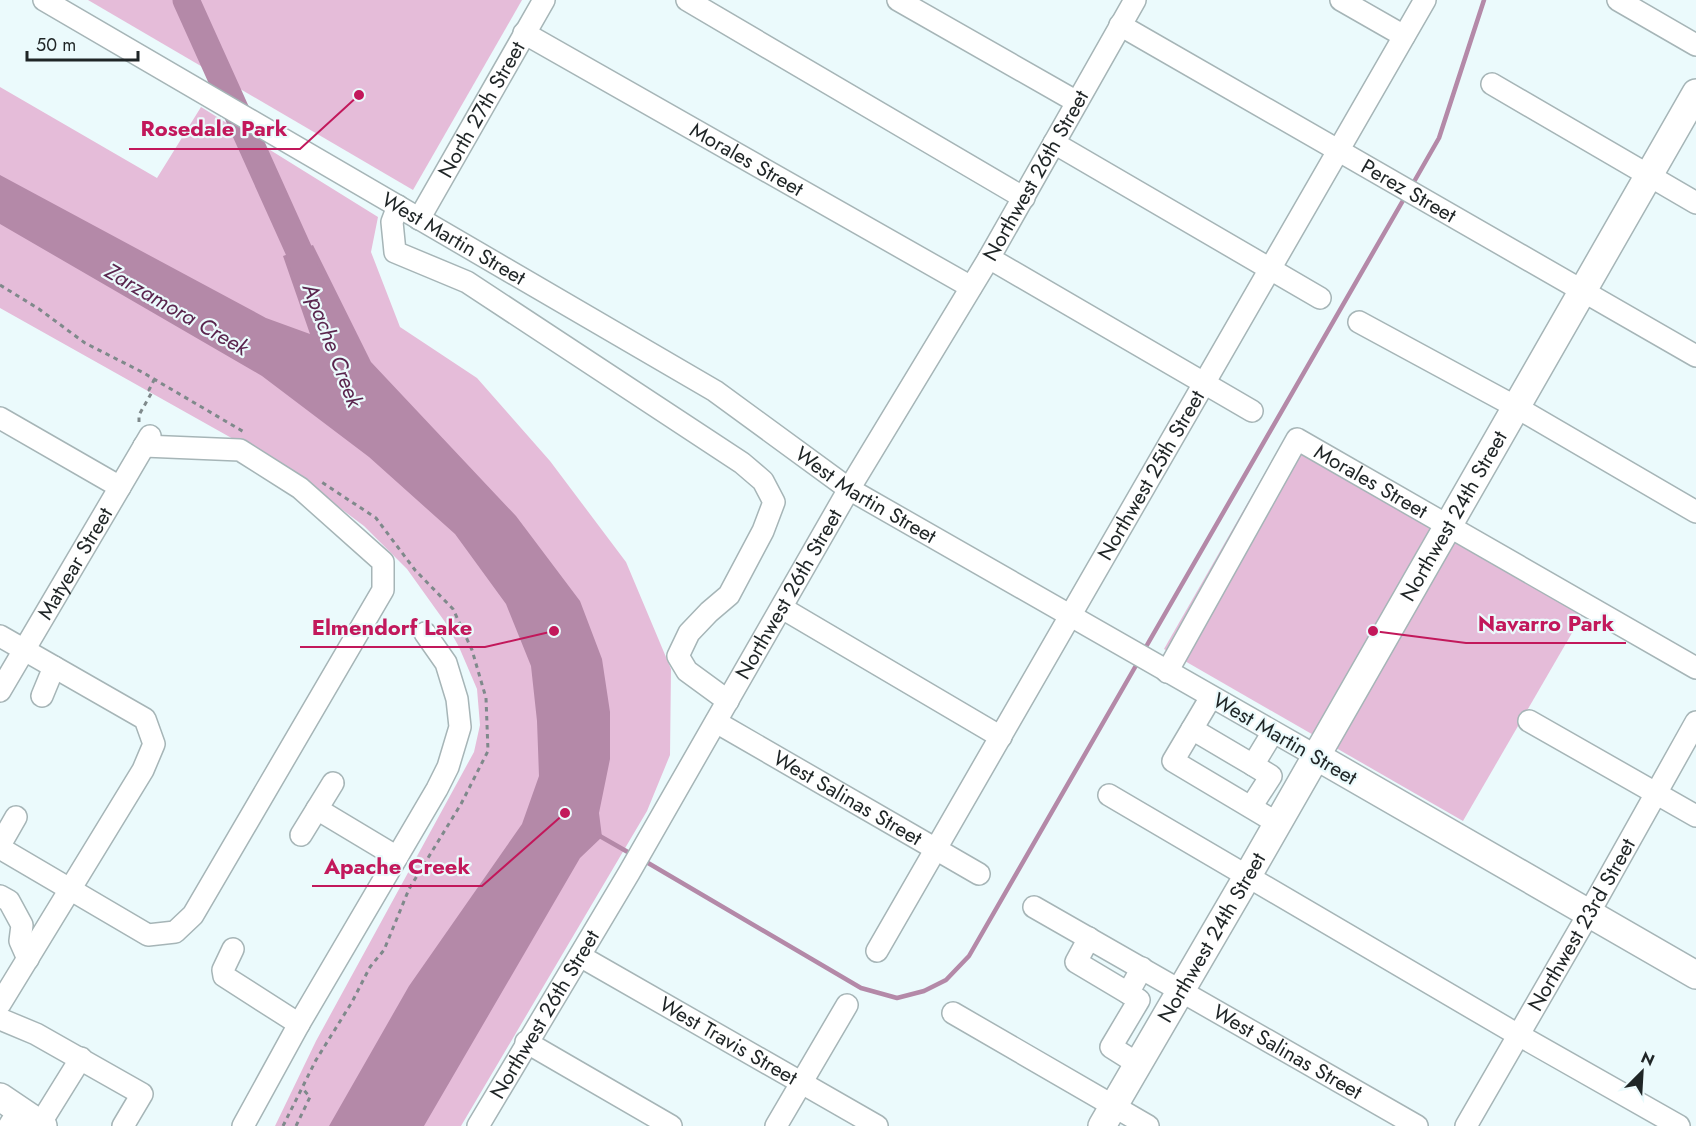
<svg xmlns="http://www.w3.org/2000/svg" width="1696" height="1126" font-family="Jost,sans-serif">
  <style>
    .green { fill: #e5bcd9 }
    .water { fill: #b489a8 }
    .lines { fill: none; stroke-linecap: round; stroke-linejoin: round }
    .stream { stroke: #b489a8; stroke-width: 4.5 }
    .river { stroke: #b489a8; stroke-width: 27 }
    .minor-casing { stroke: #a6b5b7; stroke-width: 24 }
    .major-casing { stroke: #a6b5b7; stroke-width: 30 }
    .path { stroke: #7f898b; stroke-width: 3; stroke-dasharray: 4.5 4.5; stroke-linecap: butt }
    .minor { stroke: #fff; stroke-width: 21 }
    .major { stroke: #fff; stroke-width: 27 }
    .labels { text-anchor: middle; stroke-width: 4.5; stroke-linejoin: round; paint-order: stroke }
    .street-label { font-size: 21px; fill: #1f2526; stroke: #ebfafc }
    .water-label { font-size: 22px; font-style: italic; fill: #5a254e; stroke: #ebfafc }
    .leader { fill: none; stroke: #c2185b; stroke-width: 2 }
    .callout-dot { fill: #c2185b; stroke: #ebfafc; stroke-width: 2 }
    .callout-label { font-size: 22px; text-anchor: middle; font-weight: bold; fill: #c2185b; stroke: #ebfafc; stroke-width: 4.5; stroke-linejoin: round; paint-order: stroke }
  </style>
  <rect width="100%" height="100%" fill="#ebfafc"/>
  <g class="green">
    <polygon points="88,0 522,0 413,190"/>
    <polygon points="0,87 157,178 201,107 378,217 371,252 400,327 477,378 550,461 626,562 671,669 670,755 647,811 461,1126 275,1126 316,1041 474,752 480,725 477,689 459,647 445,622 407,569 364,526 292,472 0,308"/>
    <polygon points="1282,443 1583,614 1463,821 1164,649"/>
  </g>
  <polygon class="water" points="0,175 266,318 310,334 283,256 313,245 371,362 516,516 580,601 602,659 610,712 610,759 599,813 602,837 580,858 424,1126 329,1126 409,986 522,824 539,776 537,721 531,666 506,604 455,534 369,457 262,376 0,224"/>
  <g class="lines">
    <g class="stream">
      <polyline points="1411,187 1439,138 1484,0"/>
      <polyline points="1143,652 1405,197"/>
      <polyline points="598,835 633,855"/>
      <polyline points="643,860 861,988 897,998 924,991 946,980 969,956 1138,662"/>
    </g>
    <polyline class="river" points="186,0 299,251 311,286"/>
    <g class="minor-casing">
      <g id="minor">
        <path id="s1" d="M44 0 715 391 849 489 1316 756"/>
        <polyline points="687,0 1024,198"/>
        <polyline points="898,0 1077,102"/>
        <polyline points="1341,0 1404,36"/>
        <polyline points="1618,0 1696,45"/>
        <path id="s2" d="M1120 25 1696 356"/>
        <path id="s3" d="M524 33 971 287"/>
        <polyline points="1492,84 1696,203"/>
        <polyline points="1054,143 1320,298"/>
        <polyline points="398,206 392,222 395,252 467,282 742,463 763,481 774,502 763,531 729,595 709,612 689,633 678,656 687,671 728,701"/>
        <path id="s4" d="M419 219 544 0"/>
        <polyline points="989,258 1252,411"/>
        <polyline points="1359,322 1516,407 1696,512"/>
        <polyline points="0,418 120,487"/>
        <polyline points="782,608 1001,737"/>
        <polyline points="0,636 145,719 154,744 143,770 0,1004"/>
        <path id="s5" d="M1167 672 1297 439 1696 668"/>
        <path id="s6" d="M0 691 150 436"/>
        <polyline points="42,696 54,667"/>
        <polyline points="1211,697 1173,761 1277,823"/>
        <polyline points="1529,721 1696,816"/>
        <path id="s7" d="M716 722 979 874"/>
        <polyline points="1192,729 1253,765"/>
        <polyline points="1109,795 1508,1029 1679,1126"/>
        <polyline points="1251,807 1271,776 1253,765 1273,732"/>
        <polyline points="317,809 397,857"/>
        <polyline points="301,835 333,783"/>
        <polyline points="0,845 16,817"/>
        <polyline points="0,848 148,935 175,932 193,915 383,590 383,562 300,488 240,450 144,446"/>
        <polyline points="0,896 9,901 22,925 20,941 28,959"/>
        <path id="s8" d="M1034 907 1417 1126"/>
        <polyline points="1089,938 1076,962 1128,993 1142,968"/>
        <polyline points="233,949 223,970 224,976 299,1024"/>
        <path id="s9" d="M877 951 1425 0"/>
        <path id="s10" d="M580 956 877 1126"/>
        <polyline points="1128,993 1139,1000 1111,1047 1138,1064"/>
        <polyline points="953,1013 1148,1126"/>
        <polyline points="0,1019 36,1034 142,1094 123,1126"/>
        <polyline points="526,1042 671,1126"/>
        <polyline points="40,1124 81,1058"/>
        <polyline points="9,1126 19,1110"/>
        <polyline points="243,1126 299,1024 437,789 448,767 460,727 457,699 446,663 425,633"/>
        <path id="s11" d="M478 1126 629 873 849 489 989 258 1135 0"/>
        <polyline points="776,1126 847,1005"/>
        <path id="s12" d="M1466 1126 1589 913 1696 722"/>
      </g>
    </g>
    <g class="major-casing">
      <g id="major">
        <polyline points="1316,756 1696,975"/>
        <polyline points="0,1097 43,1126"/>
        <path id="s13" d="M1102 1126 1247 877 1696 93"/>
      </g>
    </g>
    <g class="path">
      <polyline points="0,285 39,309 85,343 142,372 244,432"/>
      <polyline points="139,422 139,415 152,392 149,390 154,380"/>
      <polyline points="283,1126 316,1060 352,1002 370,967 384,950 409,889 461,804 488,751 486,698 472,650 453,609 415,570 376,518 320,481"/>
      <polyline points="296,1126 310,1097 302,1088"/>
    </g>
    <use href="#minor" class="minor"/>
    <use href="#major" class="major"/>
  </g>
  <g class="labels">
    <g class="street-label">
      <text dy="7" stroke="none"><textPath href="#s4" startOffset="126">North 27th Street</textPath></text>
      <text dy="7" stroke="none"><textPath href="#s3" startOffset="256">Morales Street</textPath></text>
      <text dy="7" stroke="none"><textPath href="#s11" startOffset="1102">Northwest 26th Street</textPath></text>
      <text dy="7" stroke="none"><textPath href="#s2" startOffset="333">Perez Street</textPath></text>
      <text dy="7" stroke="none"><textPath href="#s1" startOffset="474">West Martin Street</textPath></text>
      <text dy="7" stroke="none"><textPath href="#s9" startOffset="549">Northwest 25th Street</textPath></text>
      <text dy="7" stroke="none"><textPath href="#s5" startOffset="352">Morales Street</textPath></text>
      <text dy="7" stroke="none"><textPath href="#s1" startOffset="960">West Martin Street</textPath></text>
      <text dy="7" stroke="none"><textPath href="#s13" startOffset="704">Northwest 24th Street</textPath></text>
      <text dy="7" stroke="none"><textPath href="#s6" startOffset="148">Matyear Street</textPath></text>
      <text dy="7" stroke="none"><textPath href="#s11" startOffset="616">Northwest 26th Street</textPath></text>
      <text transform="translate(1285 739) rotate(30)" y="7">West Martin Street</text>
      <text dy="7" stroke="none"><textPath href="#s7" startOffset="152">West Salinas Street</textPath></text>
      <text dy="7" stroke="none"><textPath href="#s12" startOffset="232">Northwest 23rd Street</textPath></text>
      <text dy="7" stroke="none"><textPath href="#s13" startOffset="218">Northwest 24th Street</textPath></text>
      <text dy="7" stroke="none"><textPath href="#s11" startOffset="130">Northwest 26th Street</textPath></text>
      <text dy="7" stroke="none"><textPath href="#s10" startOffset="171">West Travis Street</textPath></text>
      <text dy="7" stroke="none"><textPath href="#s8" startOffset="292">West Salinas Street</textPath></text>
    </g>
    <g class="water-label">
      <text transform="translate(177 309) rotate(30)" y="8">Zarzamora Creek</text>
      <text transform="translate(333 345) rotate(69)" y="8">Apache Creek</text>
    </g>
  </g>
  <path class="leader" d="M359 95L300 149H129M1373 631L1466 643H1626M554 631L485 647H300M565 813L482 886H312"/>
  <g class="callout-dot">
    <circle cx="359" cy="95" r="6"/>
    <circle cx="1373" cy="631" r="6"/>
    <circle cx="554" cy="631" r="6"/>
    <circle cx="565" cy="813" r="6"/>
  </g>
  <g class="callout-label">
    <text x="214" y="136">Rosedale Park</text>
    <text x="1546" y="631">Navarro Park</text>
    <text x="392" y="635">Elmendorf Lake</text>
    <text x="397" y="874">Apache Creek</text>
  </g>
  <g transform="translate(1642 1072) rotate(24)" stroke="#ebfafc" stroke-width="4.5" paint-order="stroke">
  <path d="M0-4.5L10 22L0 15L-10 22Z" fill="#1f2526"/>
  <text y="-9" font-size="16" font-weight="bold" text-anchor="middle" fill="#1f2526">N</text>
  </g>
  <path d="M27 51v9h111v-9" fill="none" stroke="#1f2526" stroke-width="3"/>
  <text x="36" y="51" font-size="18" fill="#1f2526" stroke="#ebfafc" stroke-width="4.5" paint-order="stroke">50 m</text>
</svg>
